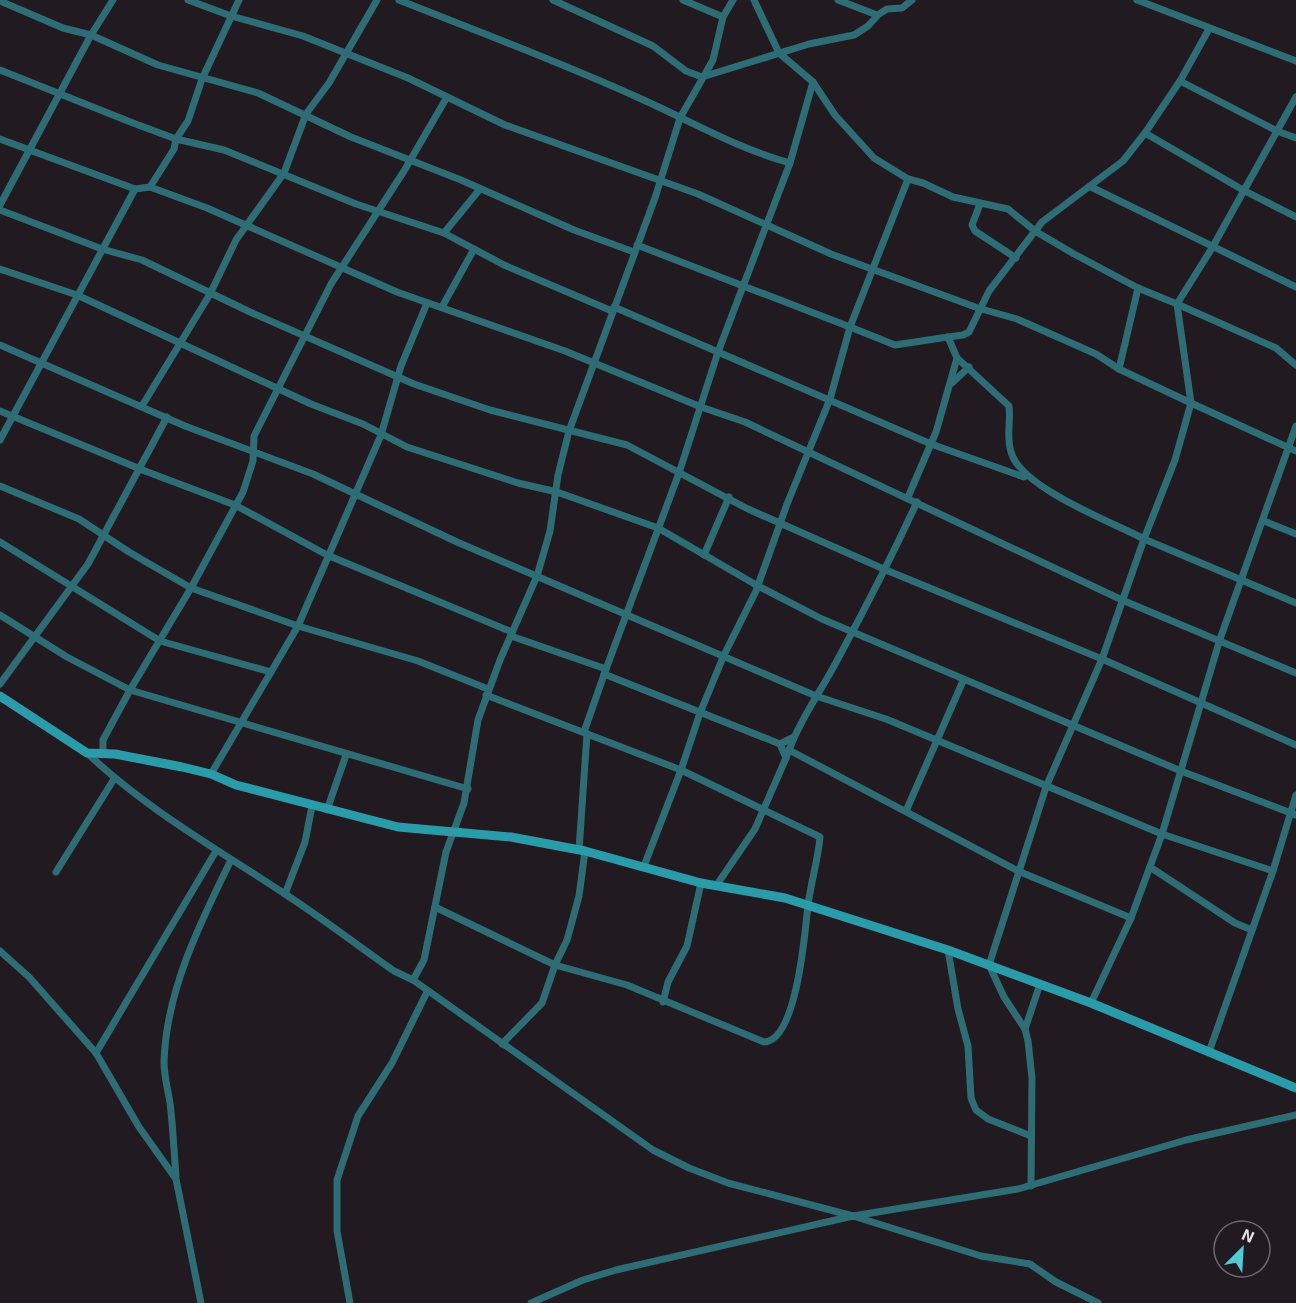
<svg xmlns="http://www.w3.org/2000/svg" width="1296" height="1303" font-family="'Exo 2',sans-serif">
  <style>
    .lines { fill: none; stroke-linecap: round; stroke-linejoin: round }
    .street { stroke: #2e6d75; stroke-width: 7 }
    .secondary { stroke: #2a9ba8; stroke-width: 9 }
  </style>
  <rect width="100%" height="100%" fill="#211a20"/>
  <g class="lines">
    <g class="street">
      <polyline points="188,0 231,16 303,36 408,78 505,125 698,194 831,254 978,308 1017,319 1096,354 1119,369 1191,403 1177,304"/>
      <path d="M399 0C479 32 560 62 639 98 689 120 736 148 790 163L813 82"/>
      <polyline points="553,0 653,46 686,71 702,77 809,44 854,35 868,26 879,14 887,9 902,8 912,0"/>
      <polyline points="683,0 723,17"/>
      <polyline points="754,0 779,53 813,82 835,115 874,158 908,179 923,183 953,197 1008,209 1035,231 1074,254 1138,288 1177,304 1212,248 1277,131 1296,138"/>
      <polyline points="838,0 877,15"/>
      <polyline points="1137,0 1296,61"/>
      <polyline points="0,1 63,28 91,35 158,65 258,93 351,137 461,180 574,230 634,252"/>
      <polyline points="0,70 133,123 176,139 224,150 356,204 444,233 504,265 612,311"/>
      <polyline points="1180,81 1277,131 1296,97"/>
      <polyline points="1145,133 1243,190 1296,217"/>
      <polyline points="0,139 135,189 150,187 207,208 397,292 565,351 701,407 745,422 1122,600 1296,673"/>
      <path d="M908 179 850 327 895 345 948 337 957 358 1009 406C1011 422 1006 436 1011 452 1021 488 1110 521 1144 539L1102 659 1046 787 989 965 1004 997 1025 1029 1028 1041 1032 1078 1031 1186"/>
      <polyline points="150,187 174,149 176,139 188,121 202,79 239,0"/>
      <polyline points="1091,187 1296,287"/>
      <polyline points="980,204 972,225 975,231 1016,258"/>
      <polyline points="0,205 91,35 113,0"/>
      <polyline points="0,210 102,249 142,260 250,312 414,384 490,410 627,445 748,509 886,570 1102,659 1296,745"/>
      <polyline points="444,233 480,189"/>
      <polyline points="0,269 77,295 311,404 363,424 407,447 518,483 557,492 658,528 758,586 822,619 1181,771 1296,815"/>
      <polyline points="1177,304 1276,348 1296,365"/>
      <polyline points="442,307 474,249"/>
      <polyline points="614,307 931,444 1024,477"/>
      <polyline points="948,337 963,335 969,332 989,291 1042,222 1123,161 1145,133 1180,81 1209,29"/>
      <polyline points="0,345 185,426 313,474 457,542 816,696 886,719 1162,834 1273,871"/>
      <polyline points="1119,369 1138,288"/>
      <polyline points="952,383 969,367"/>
      <polyline points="142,406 210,294 236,240 284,173 306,114 329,83 377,0"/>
      <polyline points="0,411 145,471 235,505 327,555 512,632"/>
      <polyline points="0,440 135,189"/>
      <polyline points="1296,451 1191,403 1175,460 1144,539 1296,603"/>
      <polyline points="0,486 79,519 129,552 191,588 298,626 418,661 488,689"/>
      <polyline points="908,497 936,432 957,358"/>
      <polyline points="1264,521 1296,534"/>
      <polyline points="0,542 160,641 271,672"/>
      <polyline points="704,555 729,497"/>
      <polyline points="0,615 67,657 130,690 468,789"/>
      <polyline points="511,636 606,669 584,732"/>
      <polyline points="606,669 679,473 718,352 790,163"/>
      <polyline points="604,674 780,744 794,737"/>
      <polyline points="0,684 88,564 167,417"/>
      <polyline points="486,695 681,770 644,866"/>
      <polyline points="789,750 1018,871 1131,918"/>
      <path d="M87 753C146 809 217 849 285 894 322 918 357 945 394 971L413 980 653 1150 689 1168 728 1183 853 1216 981 1256 1030 1264 1056 1282 1098 1303"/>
      <polyline points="103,753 103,740 130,690 191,588 243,492 253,461 254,436 331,284 404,171 447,97"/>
      <path d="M786 758C799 720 822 690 840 655 867 605 893 554 917 502"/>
      <polyline points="211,774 298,626 381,435 401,366 427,303"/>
      <polyline points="327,810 346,755"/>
      <polyline points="906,811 963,681"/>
      <polyline points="579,850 587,734"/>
      <polyline points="1150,867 1235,923 1252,930"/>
      <polyline points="56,872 114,779"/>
      <polyline points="716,886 755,829 786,758 780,744"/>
      <polyline points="285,894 305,842 312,806"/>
      <path d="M435 907 555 965 627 985 764 1042C797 1041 805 931 808 905 811 882 818 860 820 837L681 770 700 713 724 655 756 591 787 504 830 399 850 327 637 245"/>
      <polyline points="948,950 958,1009 968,1046 971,1098 976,1110 988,1119 1031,1136"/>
      <polyline points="0,951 29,977 96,1053 139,1127 176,1179 201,1303"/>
      <polyline points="413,980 424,960 446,852 464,803 478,720 500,660 537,576 550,531 558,475 569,431 655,198 680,118 713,60 723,17 733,0"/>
      <polyline points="663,1002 668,982 687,946 701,883"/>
      <polyline points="1091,1003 1131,918 1162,834 1220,639 1296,426"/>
      <polyline points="1025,1029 1040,984"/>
      <polyline points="502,1044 542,1003 555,965 567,940 579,896 585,851"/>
      <polyline points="1209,1052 1273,871 1296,795"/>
      <polyline points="96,1053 216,851"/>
      <path d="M176 1176C174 1152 173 1127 170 1103 168 1090 164 1076 164 1062 166 991 200 923 231 860"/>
      <polyline points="350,1303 337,1231 337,1180 358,1116 392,1063 427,992"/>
      <polyline points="531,1303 583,1280 616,1270 853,1216 1018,1189 1186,1140 1296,1115"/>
    </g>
    <polyline class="secondary" points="0,696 87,753 115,754 182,767 211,774 236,785 398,827 511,837 585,851 701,883 785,898 948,950 1091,1003 1296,1088"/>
  </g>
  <g transform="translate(1242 1249) rotate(24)"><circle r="28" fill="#211a20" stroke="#6f696e" stroke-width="1.5"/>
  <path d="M0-4.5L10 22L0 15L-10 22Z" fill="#52cbd9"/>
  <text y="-9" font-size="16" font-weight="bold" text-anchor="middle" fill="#e4dfe3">N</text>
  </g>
</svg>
